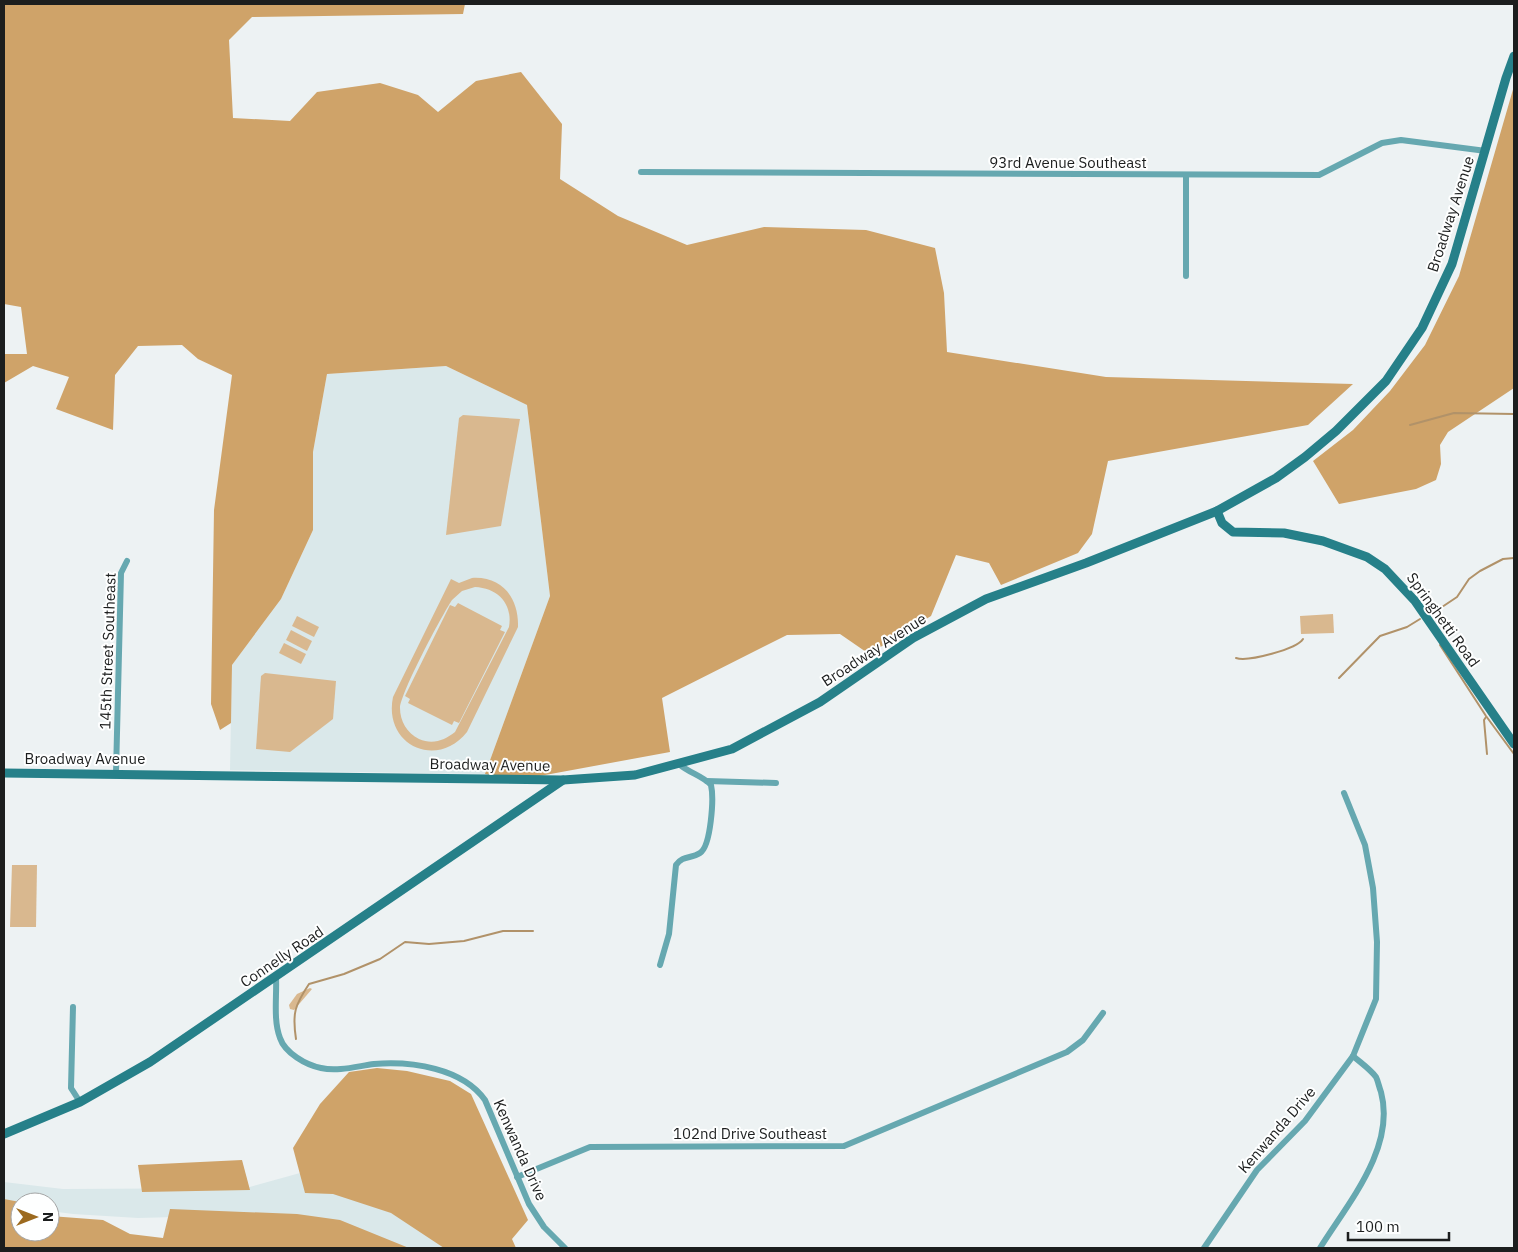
<svg xmlns="http://www.w3.org/2000/svg" width="1518" height="1252" font-family="'IBM Plex Sans',sans-serif">
  <style>
    .built { fill: #dae8ea }
    .green { fill: #d9b88f; fill-rule: evenodd }
    .forest { fill: #cfa369 }
    .lines { fill: none; stroke-linecap: round; stroke-linejoin: round }
    .stream { stroke: #b19269; stroke-width: 2 }
    .street { stroke: #66a8b0; stroke-width: 6 }
    .secondary { stroke: #268089; stroke-width: 9 }
    .labels { text-anchor: middle; stroke-width: 4; stroke-linejoin: round; paint-order: stroke }
    .street-label { font-size: 15px; fill: #1c1e1e; stroke: #feffff }
  </style>
  <rect width="100%" height="100%" fill="#edf2f3"/>
  <g class="built">
    <polygon points="446,366 527,405 550,596 485,774 230,770 232,665 281,599 313,530 313,452 327,374"/>
    <polygon points="300,1173 471,1248 363,1248 212,1216 138,1218 73,1214 50,1211 50,1202 20,1202 20,1208 4,1206 4,1182 63,1189 246,1188"/>
  </g>
  <g class="green">
    <polygon points="463,415 520,419 501,526 446,535 459,418"/>
    <path d="M472 578C502 576 519 598 518 627L467 732C437 770 383 745 393 697L451 579 459 583ZM475 587C498 588 513 604 509 627L455 732C445 740 433 745 419 739 407 733 400 721 400 708 401 692 441 617 452 600L462 591Z"/>
    <polygon points="458,603 502,626 500,630 505,632 459,723 454,721 452,725 408,703 410,699 405,696 450,605 455,607"/>
    <polygon points="1333,614 1334,633 1301,634 1300,616"/>
    <polygon points="297,616 319,627 314,637 292,626"/>
    <polygon points="291,630 312,641 307,651 286,640"/>
    <polygon points="284,643 306,654 301,664 279,653"/>
    <polygon points="265,673 336,681 333,719 290,752 256,749 261,676"/>
    <polygon points="12,865 37,865 36,927 10,927"/>
    <polygon points="310,988 312,989 294,1010 290,1009 289,1005 297,994"/>
  </g>
  <g class="forest">
    <polygon points="4,4 465,4 463,14 252,17 229,40 233,118 290,121 317,92 380,83 418,95 438,112 476,81 521,72 562,124 560,179 618,216 687,245 764,227 866,230 935,248 944,293 947,352 1106,377 1353,384 1308,425 1108,461 1092,534 1078,553 1001,585 989,563 956,555 931,616 869,654 840,634 787,635 662,698 670,752 518,780 485,774 550,596 527,405 446,366 327,374 313,452 313,530 281,599 232,665 231,723 220,730 211,704 214,510 232,375 198,359 182,345 138,346 115,375 113,430 56,409 69,377 33,366 4,383 4,354 27,354 21,307 4,304"/>
    <polygon points="1514,86 1514,388 1448,432 1440,445 1441,464 1436,480 1416,489 1339,504 1313,461 1353,430 1390,391 1425,345 1459,276"/>
    <polygon points="377,1068 407,1071 450,1081 471,1094 528,1220 512,1239 516,1248 444,1248 391,1213 333,1194 305,1193 293,1148 320,1104 349,1072"/>
    <polygon points="242,1160 250,1190 142,1192 138,1165"/>
    <polygon points="4,1199 20,1202 20,1232 50,1232 50,1216 103,1220 130,1234 163,1238 170,1209 297,1214 340,1220 409,1248 4,1248"/>
  </g>
  <g class="lines">
    <g class="stream">
      <polyline points="1410,425 1454,413 1514,414"/>
      <polyline points="1436,611 1457,597 1469,579 1480,571 1503,559 1514,558"/>
      <polyline points="1440,645 1486,716 1514,754"/>
      <path d="M1236 658C1248 662 1297 649 1303 639"/>
      <polyline points="1339,678 1380,636 1407,627 1420,619"/>
      <polyline points="1486,717 1484,720 1487,754"/>
      <path d="M296 1039C292 1013 295 1005 309 984L344 974 380 959 405 942 429 944 464 941 503 931H533"/>
    </g>
    <g class="street">
      <polyline points="641,172 1319,175 1382,143 1401,140 1486,151"/>
      <polyline points="1186,276 1186,176"/>
      <polyline points="116,773 121,573 127,561"/>
      <polyline points="707,781 776,783"/>
      <path d="M660 965 669 934 676 865C683 855 691 859 700 853 711 846 714 798 711 785 703 776 689 773 679 764"/>
      <path d="M276 977C277 996 273 1020 280 1038 285 1053 306 1065 321 1068 338 1072 358 1066 374 1064 412 1061 462 1068 485 1100L529 1204 544 1227 565 1248"/>
      <polyline points="73,1007 71,1088 80,1102"/>
      <polyline points="517,1177 590,1147 844,1146 1067,1052 1083,1040 1103,1013"/>
      <polyline points="1204,1248 1257,1170 1305,1121 1353,1056 1376,999 1377,942 1373,888 1365,845 1344,793"/>
      <path d="M1320 1248C1348 1203 1396 1148 1381 1092 1379 1087 1378 1081 1376 1077 1370 1069 1361 1063 1353 1056"/>
    </g>
    <g class="secondary">
      <polyline points="1217,511 1222,523 1233,532 1284,533 1323,541 1367,557 1385,569 1415,601 1514,744"/>
      <polyline points="4,773 563,780 635,775 732,749 820,702 913,638 986,599 1086,563 1217,511 1276,478 1305,457 1336,431 1386,381 1422,328 1452,264 1506,78 1514,56"/>
      <polyline points="4,1134 80,1102 150,1062 563,780"/>
    </g>
  </g>
  <g class="labels">
    <g class="street-label">
      <text x="1068" y="168">93rd Avenue Southeast</text>
      <text transform="translate(1451 214) rotate(-72)" y="5">Broadway Avenue</text>
      <text transform="translate(1443 620) rotate(54)" y="5">Springhetti Road</text>
      <text transform="translate(874 650) rotate(-33)" y="5">Broadway Avenue</text>
      <text transform="translate(108 651) rotate(-88)" y="5">145th Street Southeast</text>
      <text x="85" y="764">Broadway Avenue</text>
      <text transform="translate(490 765) rotate(1)" y="5">Broadway Avenue</text>
      <text transform="translate(282 957) rotate(-34)" y="5">Connelly Road</text>
      <text transform="translate(1277 1130) rotate(-49)" y="5">Kenwanda Drive</text>
      <text x="750" y="1139">102nd Drive Southeast</text>
      <text transform="translate(520 1150) rotate(66)" y="5">Kenwanda Drive</text>
    </g>
  </g>
  <rect width="1518" height="1252" fill="none" stroke="#1c1e1e" stroke-width="10"/>
  <g transform="translate(35 1217) rotate(90)"><circle r="24" fill="#feffff" stroke="#a4a5a5"/>
  <path d="M0-4L9 19L0 12L-9 19Z" fill="#9c6a1f"/>
  <text y="-8" font-size="14" font-weight="bold" text-anchor="middle" fill="#1c1e1e">N</text>
  </g>
  <path d="M1348 1232v8h101v-8" fill="none" stroke="#1c1e1e" stroke-width="2.5"/>
  <text x="1356" y="1232" font-size="15" fill="#1c1e1e" stroke="#feffff" stroke-width="4" paint-order="stroke">100 m</text>
</svg>
